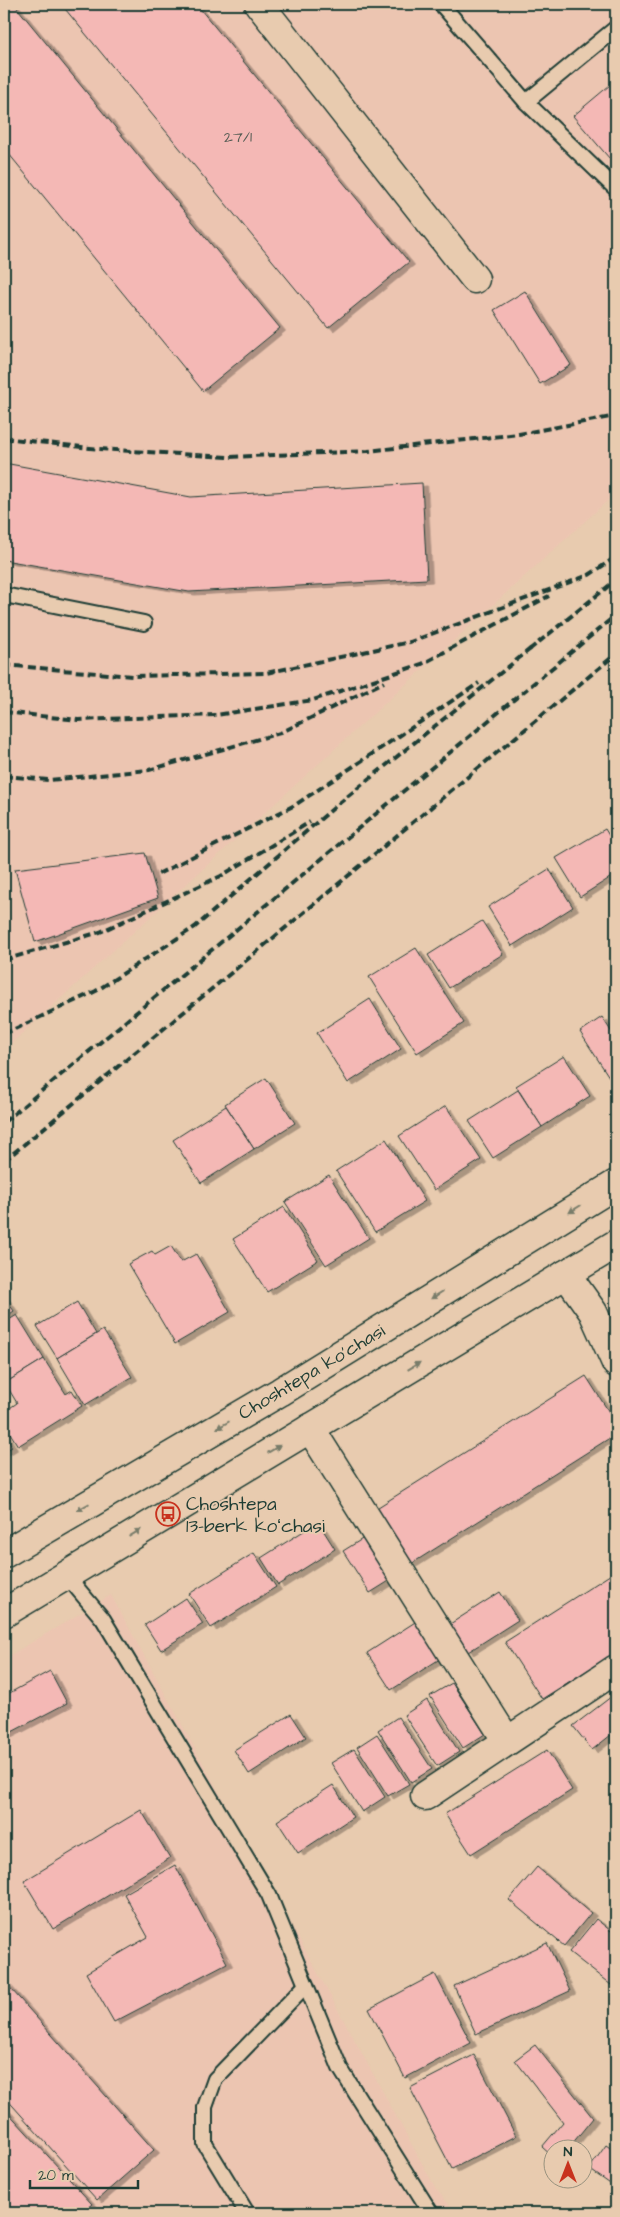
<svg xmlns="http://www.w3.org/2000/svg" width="620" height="2217" font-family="'Architects Daughter',sans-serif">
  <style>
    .built { fill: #ecc5b1 }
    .building { fill: #f4b8b5; stroke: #1f3d34; filter: url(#shadow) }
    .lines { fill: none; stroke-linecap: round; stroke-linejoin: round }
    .service-casing { stroke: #1f3d34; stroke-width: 18 }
    .minor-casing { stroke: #1f3d34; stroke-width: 31 }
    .primary-casing { stroke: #1f3d34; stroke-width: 31 }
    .service { stroke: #e8cbaf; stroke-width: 14 }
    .minor { stroke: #e8cbaf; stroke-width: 28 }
    .primary { stroke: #e8cbaf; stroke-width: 28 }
    .rail { stroke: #1f3d34; stroke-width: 4; stroke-dasharray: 8 4; stroke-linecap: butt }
    .oneway { fill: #797d6b }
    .labels { text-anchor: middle; stroke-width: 4; stroke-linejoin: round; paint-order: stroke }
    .number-label { font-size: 16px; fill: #545c54 }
    .street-label { font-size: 19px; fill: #1f3d34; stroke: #e8cbaf }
    .poi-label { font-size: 19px; fill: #1f3d34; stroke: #e8cbaf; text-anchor: start }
  </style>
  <defs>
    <filter id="shadow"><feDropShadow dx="5.5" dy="3" stdDeviation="0" flood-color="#0004"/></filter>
  </defs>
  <rect width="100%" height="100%" fill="#e8cbaf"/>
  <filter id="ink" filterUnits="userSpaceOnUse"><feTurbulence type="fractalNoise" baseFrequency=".02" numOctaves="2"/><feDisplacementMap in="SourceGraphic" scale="10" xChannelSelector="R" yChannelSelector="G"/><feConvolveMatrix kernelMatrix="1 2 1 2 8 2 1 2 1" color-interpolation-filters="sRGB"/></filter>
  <g filter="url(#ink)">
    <g class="built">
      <polygon points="4,4 616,4 616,493 4,1050"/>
      <polygon points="111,1595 436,2189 456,2213 4,2213 4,1659"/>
    </g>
    <g class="building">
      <polygon points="4,4 14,4 280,328 203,391 4,148"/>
      <polygon points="61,4 143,4 148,11 157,4 196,4 409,262 328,328"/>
      <polygon points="616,80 616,166 573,116"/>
      <polygon points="525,291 571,365 540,384 494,310"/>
      <polygon points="4,463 191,497 422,483 427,579 189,592 4,560"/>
      <polygon points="605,829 616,847 616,874 580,897 556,858"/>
      <polygon points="145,853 158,898 35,942 15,869"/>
      <polygon points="549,869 573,907 512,946 488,907"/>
      <polygon points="482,921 503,954 449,988 428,955"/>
      <polygon points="416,948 464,1023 417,1053 369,977"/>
      <polygon points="370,999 401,1049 348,1083 317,1033"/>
      <polygon points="602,1017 616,1039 616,1080 613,1083 580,1032"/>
      <polygon points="564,1056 590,1096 542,1127 516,1086"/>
      <polygon points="266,1078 295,1123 254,1149 225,1104"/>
      <polygon points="518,1090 542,1127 493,1158 469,1121"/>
      <polygon points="226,1106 254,1149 201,1183 173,1140"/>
      <polygon points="446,1106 481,1160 434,1190 399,1136"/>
      <polygon points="386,1139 425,1201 375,1232 336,1171"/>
      <polygon points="329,1175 369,1238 326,1265 285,1202"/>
      <polygon points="284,1207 318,1260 267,1292 233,1239"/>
      <polygon points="171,1246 181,1262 196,1254 230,1312 175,1344 128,1264 152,1251 155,1255"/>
      <polygon points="4,1297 14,1311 4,1318"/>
      <polygon points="77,1302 96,1334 57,1358 37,1326"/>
      <polygon points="17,1315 44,1359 5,1383 4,1323"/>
      <polygon points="103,1330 132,1377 85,1405 57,1358"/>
      <polygon points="44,1359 66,1394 72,1390 82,1406 18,1446 4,1423 4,1412 17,1403 5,1383"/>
      <polygon points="586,1376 616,1423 616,1434 411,1564 375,1509"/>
      <polygon points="4,1433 12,1447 4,1452"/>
      <polygon points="318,1522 335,1549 278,1585 261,1558"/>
      <polygon points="367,1536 394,1578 370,1593 343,1551"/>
      <polygon points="254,1553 276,1587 211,1628 189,1594"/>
      <polygon points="616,1571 616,1652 542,1699 505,1642"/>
      <polygon points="500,1592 518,1620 468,1652 450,1624"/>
      <polygon points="186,1598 203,1624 161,1650 145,1625"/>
      <polygon points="423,1617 446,1655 391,1690 367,1653"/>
      <polygon points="50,1671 67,1703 6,1735 4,1731 4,1696"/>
      <polygon points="452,1683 485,1734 463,1748 430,1696"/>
      <polygon points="616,1693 616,1731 592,1750 573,1726"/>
      <polygon points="427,1700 459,1752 437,1766 404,1715"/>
      <polygon points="291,1714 306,1737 249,1774 234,1750"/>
      <polygon points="398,1717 432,1769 411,1782 378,1730"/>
      <polygon points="377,1734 409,1784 388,1796 357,1747"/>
      <polygon points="354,1749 385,1797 362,1812 331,1763"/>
      <polygon points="547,1750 572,1790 471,1854 445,1814"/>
      <polygon points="333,1785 353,1817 298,1853 277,1821"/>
      <polygon points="141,1810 170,1858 53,1929 24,1881"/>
      <polygon points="175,1865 227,1963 114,2022 86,1973 148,1937 124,1894"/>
      <polygon points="537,1867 591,1913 564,1946 509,1900"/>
      <polygon points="596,1919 616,1935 616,1979 611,1985 569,1952"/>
      <polygon points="547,1943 570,1991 476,2034 454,1986"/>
      <polygon points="435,1974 471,2043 405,2078 369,2009"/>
      <polygon points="4,1981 154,2150 97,2200 4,2096"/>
      <polygon points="535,2045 593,2118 567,2150 552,2150 552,2156 542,2147 563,2122 515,2060"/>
      <polygon points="474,2055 516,2136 452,2169 410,2088"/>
      <polygon points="4,2108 92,2204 81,2213 4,2213"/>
      <polygon points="606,2145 616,2152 616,2188 589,2169"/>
    </g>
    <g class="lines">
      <g class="service-casing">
        <g id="service">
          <polyline points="441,4 526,102 616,189"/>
          <polyline points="526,102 616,28"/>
          <polyline points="4,595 144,623"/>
          <polyline points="66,1575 103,1619 269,1895 340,2068 431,2213"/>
          <polyline points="247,2213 205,2144 205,2107 215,2079 306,1985"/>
        </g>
      </g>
      <g class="minor-casing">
        <g id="minor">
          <polyline points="259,4 475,279"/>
          <polyline points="566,1274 593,1312 616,1363"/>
          <polyline points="310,1428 507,1741"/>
          <polyline points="425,1796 616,1669"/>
        </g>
      </g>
      <g class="primary-casing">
        <g id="primary">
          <polyline points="4,1554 280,1392 616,1184"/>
          <polyline points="4,1613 616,1244"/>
        </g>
      </g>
      <use href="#service" class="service"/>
      <use href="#minor" class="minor"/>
      <use href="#primary" class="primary"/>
      <g class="rail">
        <polyline points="4,438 99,449 229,457 368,451 519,434 616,416"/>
        <polyline points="529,650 616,580"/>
        <polyline points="4,665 132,676 266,673 410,642 589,575 616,557"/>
        <polyline points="4,712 78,720 216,715 313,700 422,664 549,596"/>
        <polyline points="4,776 49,780 149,770 280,733 384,682"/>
        <polyline points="158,874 295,805 479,683"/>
        <polyline points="4,960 100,932 221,876 310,822"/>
        <polyline points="4,1034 96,991 195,927 337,805 534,646"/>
        <polyline points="4,1122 616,615"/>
        <polyline points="4,1161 616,654"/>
      </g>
    </g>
    <defs><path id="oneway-solid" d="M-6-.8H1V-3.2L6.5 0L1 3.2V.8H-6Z" transform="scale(1.25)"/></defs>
    <g class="oneway">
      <use href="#oneway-solid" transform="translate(575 1209) rotate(148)"/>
      <use href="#oneway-solid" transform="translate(437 1295) rotate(148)"/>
      <use href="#oneway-solid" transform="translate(414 1366) rotate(-31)"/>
      <use href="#oneway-solid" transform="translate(223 1425) rotate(150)"/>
      <use href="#oneway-solid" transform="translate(274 1449) rotate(-31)"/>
      <use href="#oneway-solid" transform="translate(83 1507) rotate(150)"/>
      <use href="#oneway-solid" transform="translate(135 1533) rotate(-31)"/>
    </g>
  </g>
  <defs>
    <g id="bus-ring" transform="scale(1.25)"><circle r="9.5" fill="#e8cbaf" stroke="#c8321e" stroke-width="1.5"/><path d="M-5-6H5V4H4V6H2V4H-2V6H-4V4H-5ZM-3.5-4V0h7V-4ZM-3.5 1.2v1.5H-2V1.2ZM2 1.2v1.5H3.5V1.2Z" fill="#c8321e"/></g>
  </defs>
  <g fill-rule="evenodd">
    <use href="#bus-ring" x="168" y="1514"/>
  </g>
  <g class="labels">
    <g class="number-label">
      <text x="238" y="142">27/1</text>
    </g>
    <g class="street-label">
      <text transform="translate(311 1371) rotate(-31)" y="7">Choshtepa ko'chasi</text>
    </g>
    <g class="poi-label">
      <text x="186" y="1510">Choshtepa<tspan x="186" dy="22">13-berk koʻchasi</tspan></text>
    </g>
  </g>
  <rect width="620" height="2217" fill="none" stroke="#e8cbaf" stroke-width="20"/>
  <rect x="10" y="10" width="600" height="2197" fill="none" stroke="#1f3d34" stroke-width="2" filter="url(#ink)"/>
  <g transform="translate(568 2164)"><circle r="24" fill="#e8cbaf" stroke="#98927e"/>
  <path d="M0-4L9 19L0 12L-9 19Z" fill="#c8321e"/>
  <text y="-8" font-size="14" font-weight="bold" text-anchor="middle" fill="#1f3d34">N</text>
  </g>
  <path d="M30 2180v8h108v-8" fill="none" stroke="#1f3d34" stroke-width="2.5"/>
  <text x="38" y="2180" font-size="15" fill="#1f3d34" stroke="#e8cbaf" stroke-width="4" paint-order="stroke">20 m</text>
</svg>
